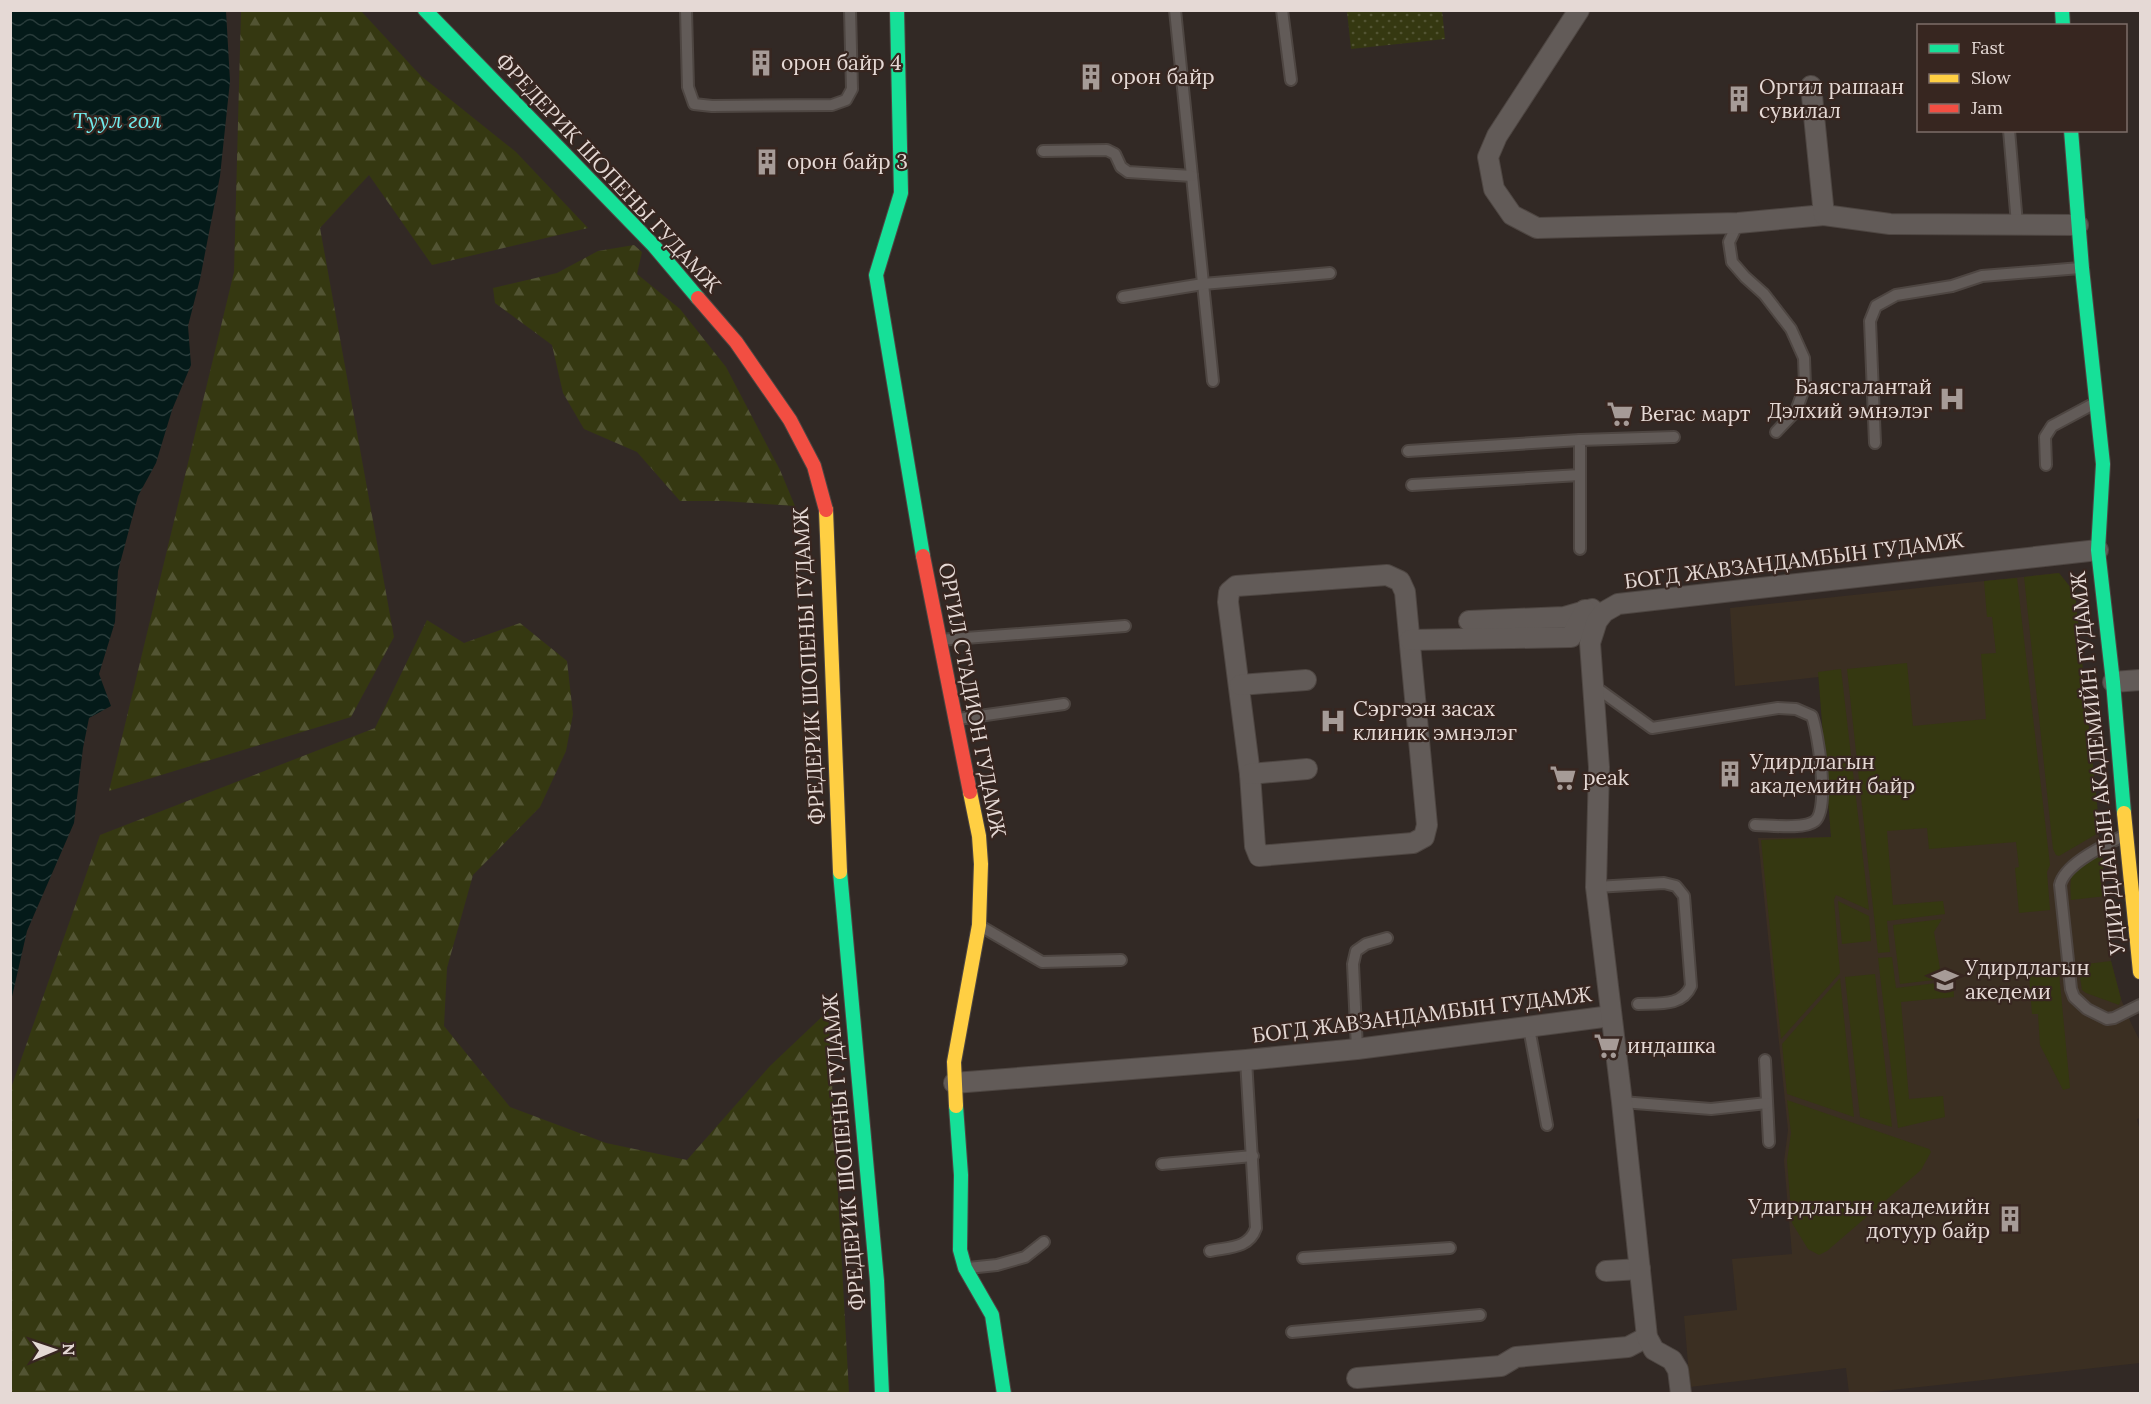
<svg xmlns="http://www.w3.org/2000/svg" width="2151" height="1404" font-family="Lora,serif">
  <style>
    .education { fill: #3b2f22 }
    .green { fill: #353811 }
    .forest { fill: url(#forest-firs) }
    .park { fill: url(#park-dots) }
    .water { fill: url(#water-waves) }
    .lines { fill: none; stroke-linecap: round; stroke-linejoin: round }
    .lane-casing { stroke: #4e4642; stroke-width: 14 }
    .street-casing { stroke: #4e4642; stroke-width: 22 }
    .fast-casing { stroke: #4e4642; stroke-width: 16 }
    .slow-casing { stroke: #4e4642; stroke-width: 16 }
    .jam-casing { stroke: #4e4642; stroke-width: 16 }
    .lane { stroke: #625b58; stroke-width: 10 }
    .street { stroke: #625b58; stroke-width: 20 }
    .fast { stroke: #16e098; stroke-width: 14 }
    .slow { stroke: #ffcf43; stroke-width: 14 }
    .jam { stroke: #f24e42; stroke-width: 14 }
    .labels { text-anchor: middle; stroke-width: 4.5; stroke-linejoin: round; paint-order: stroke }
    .poi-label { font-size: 21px; fill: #e5d9d5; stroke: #372620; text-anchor: start }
    .street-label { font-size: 21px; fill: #e5d9d5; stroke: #372620 }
    .water-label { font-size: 22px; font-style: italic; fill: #70ebec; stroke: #372620 }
  </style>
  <defs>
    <pattern id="forest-firs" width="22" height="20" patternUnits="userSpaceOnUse" patternTransform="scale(1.5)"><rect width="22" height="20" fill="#353811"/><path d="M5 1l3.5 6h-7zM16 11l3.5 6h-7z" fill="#525433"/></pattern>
    <pattern id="park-dots" width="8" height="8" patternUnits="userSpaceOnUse" patternTransform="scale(1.5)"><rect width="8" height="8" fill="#353811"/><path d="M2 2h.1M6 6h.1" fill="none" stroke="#525433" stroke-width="1.8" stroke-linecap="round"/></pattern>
    <pattern id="water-waves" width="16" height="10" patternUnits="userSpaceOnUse" patternTransform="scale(1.5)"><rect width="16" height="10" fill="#041a19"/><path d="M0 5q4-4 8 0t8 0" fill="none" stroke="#283b3a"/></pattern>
  </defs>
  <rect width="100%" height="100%" fill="#322925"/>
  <polygon class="education" points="2059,573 2075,593 2111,961 2121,999 2131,1023 2140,1041 2140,1118 2137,1119 2140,1131 2140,1363 1856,1394 1849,1393 1846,1368 1690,1387 1684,1316 1737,1310 1732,1259 1792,1254 1784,1161 1788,1130 1758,838 1831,837 1819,677 1735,686 1730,608"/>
  <g class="green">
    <polygon points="2059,573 2075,593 2100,832 2059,856 2056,855 2053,849 2024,577"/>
    <polygon points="2017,578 2050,865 2047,872 2050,910 2019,913 2015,868 2019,867 2016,842 1929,849 1927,828 1887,831 1893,905 1943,901 1945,914 1887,921 1890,952 1878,953 1847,669 1907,663 1913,726 1986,719 1981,654 1996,653 1992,617 1987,617 1984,581"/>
    <polygon points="1841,669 1869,910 1836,895 1834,900 1840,973 1781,1039 1761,840 1831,837 1818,672"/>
    <path d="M2100 854H2102L2106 896 2071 900C2069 867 2072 871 2100 854Z"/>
    <polygon points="1838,901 1869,916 1871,941 1842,944"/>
    <polygon points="1942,919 1934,932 1940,969 1950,978 1900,984 1893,925"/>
    <polygon points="1892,957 1896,988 1953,981 1954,997 1901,1002 1909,1099 1943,1096 1945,1117 1898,1128 1878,958"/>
    <polygon points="2111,961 2121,999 2119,1005 2086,993 2082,990 2078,965"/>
    <polygon points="2059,973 2070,1088 2063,1090 2040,1045 2038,1014 2032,1014 2029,975"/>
    <polygon points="1875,974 1892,1127 1860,1117 1845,977"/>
    <polygon points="1840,978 1854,1117 1787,1094 1782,1044"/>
    <polygon points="1787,1100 1929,1149 1931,1152 1921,1170 1827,1251 1819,1255 1808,1249 1792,1223 1787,1161 1791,1133"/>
  </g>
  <g class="forest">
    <polygon points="241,11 361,11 421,76 516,152 588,228 432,265 369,175 320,228 394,637 351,717 109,791 234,272"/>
    <polygon points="634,245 642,252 637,274 680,309 726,367 780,470 795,506 723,501 680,501 637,452 584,429 563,393 552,345 495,303 493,288 557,273 598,251"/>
    <polygon points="427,620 464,643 520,623 567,661 573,714 566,751 540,807 473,875 447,968 444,1026 510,1107 606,1143 687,1160 770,1066 828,1011 849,1393 11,1393 11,1088 100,835 375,728"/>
  </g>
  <polygon class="park" points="1347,11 1442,11 1445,39 1351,49"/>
  <polygon class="water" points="11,10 226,11 230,81 220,176 200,279 188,326 191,365 172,410 156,463 138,496 118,571 115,622 99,674 111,706 89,718 83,748 74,823 27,931 11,1001"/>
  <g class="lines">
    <g class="lane-casing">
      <g id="lane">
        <polyline points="686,10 688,87 694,104 712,106 832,105 846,100 852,89 850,10"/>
        <polyline points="1175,10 1213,381"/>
        <polyline points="1282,10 1291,80"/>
        <polyline points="2009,130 2017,224"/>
        <polyline points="1043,151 1107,150 1115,154 1121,167 1128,172 1192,176"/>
        <polyline points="1738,223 1729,242 1732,262 1745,277 1764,294 1791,329 1804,358 1805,386 1796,411 1776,432"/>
        <polyline points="1123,297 1203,284 1330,273"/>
        <polyline points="1875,443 1870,321 1876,306 1896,295 1952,286 1982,276 2080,268"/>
        <polyline points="1408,451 1580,440"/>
        <polyline points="2046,465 2045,437 2052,426 2095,403"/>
        <polyline points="1412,485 1580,475"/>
        <polyline points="1580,549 1580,440 1674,437"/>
        <polyline points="939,640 1125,626"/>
        <path d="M1594 686 1652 728 1778 708 1796 709 1812 716C1818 733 1830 809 1815 821 1804 830 1769 825 1755 825"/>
        <polyline points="958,719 1064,704"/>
        <path d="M2125 835C2106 845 2065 863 2060 885L2071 989 2074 997 2087 1009 2107 1019 2114 1018 2140 1005"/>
        <path d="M1596 887 1664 883 1676 886 1684 896 1691 986C1682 1007 1658 1003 1638 1004"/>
        <polyline points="982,927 1042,962 1121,960"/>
        <polyline points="1529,1028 1547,1125"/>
        <polyline points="1357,1049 1353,964 1356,951 1366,944 1387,938"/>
        <polyline points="1765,1060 1769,1142"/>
        <polyline points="1622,1102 1711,1109 1767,1103"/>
        <polyline points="1162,1164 1253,1156"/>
        <path d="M1210 1251C1228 1247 1249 1249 1256 1228L1246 1060"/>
        <polyline points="1303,1258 1450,1248"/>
        <polyline points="968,1268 997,1265 1025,1257 1044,1242"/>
        <polyline points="1292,1332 1480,1315"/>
      </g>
    </g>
    <g class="street-casing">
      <g id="street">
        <polyline points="1579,10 1497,136 1488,157 1494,189 1512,215 1537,228 1738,223 1824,215"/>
        <polyline points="1811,86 1824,215 1890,224 2078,225"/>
        <polygon points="1387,575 1400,581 1405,592 1427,825 1424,837 1413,843 1259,856 1255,846 1250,774 1228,602 1229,592 1236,586"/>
        <polyline points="1469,621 1564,617 1592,609"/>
        <polyline points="1410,640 1571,637 1585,610"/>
        <polyline points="2113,682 2140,680"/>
        <polyline points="1240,685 1306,680"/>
        <polyline points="1250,774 1307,769"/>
        <polyline points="954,1083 1246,1060 1357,1049 1611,1016"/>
        <polyline points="1606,1271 1640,1269"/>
        <polyline points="1357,1378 1501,1366 1516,1357 1628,1347 1647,1337"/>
        <polyline points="1681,1394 1678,1370 1672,1360 1654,1350 1647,1337 1622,1102 1596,887 1599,767 1590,643 1597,621 1604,612 1618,604 2098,550"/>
      </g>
    </g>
    <g class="fast-casing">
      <g id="fast">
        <polyline points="425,10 654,246 698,298"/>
        <polyline points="897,10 901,193 876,275 923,556"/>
        <polyline points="2062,10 2063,26"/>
        <polyline points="2071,130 2082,268 2103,464 2098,550 2113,682 2124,813"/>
        <polyline points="840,872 877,1281 882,1394"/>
        <polyline points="956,1106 961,1175 960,1250 965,1268 992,1315 1004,1394"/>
      </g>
    </g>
    <g class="slow-casing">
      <g id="slow">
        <polyline points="826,510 840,872"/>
        <polyline points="2124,813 2140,972"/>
        <polyline points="956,1106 954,1062 979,925 981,864 979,836 970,792"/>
      </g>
    </g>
    <g class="jam-casing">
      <g id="jam">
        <polyline points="698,298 736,342 790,420 814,466 826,510"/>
        <polyline points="923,556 970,792"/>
      </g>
    </g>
    <use href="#lane" class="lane"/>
    <use href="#street" class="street"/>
    <use href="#fast" class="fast"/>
    <use href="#slow" class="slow"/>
    <use href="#jam" class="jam"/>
  </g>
  <defs>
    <g id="building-bare" transform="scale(2.07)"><path d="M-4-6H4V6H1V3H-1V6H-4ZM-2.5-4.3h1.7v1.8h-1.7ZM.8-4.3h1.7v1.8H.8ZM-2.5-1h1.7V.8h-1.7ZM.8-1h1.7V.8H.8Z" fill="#a69b97" stroke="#372620" stroke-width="2.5" paint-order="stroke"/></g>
    <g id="hospital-bare" transform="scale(2.07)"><path d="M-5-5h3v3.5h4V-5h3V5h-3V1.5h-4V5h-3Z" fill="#a69b97" stroke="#372620" stroke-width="2.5" paint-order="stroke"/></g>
    <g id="supermarket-bare" transform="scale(2.07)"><path d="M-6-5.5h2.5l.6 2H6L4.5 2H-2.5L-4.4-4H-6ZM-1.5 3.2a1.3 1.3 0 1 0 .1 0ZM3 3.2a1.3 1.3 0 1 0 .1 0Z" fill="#a69b97" stroke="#372620" stroke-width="2.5" paint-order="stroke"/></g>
    <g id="university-bare" transform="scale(2.07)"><path d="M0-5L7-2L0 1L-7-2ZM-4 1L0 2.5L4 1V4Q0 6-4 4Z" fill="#a69b97" stroke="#372620" stroke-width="2.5" paint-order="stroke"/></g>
  </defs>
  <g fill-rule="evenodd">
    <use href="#building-bare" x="761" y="63"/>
    <use href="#building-bare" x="1091" y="77"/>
    <use href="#building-bare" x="1739" y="99"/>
    <use href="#building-bare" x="767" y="162"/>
    <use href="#hospital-bare" x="1952" y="399"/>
    <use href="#supermarket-bare" x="1620" y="414"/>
    <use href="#hospital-bare" x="1333" y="721"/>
    <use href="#building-bare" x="1730" y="774"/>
    <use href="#supermarket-bare" x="1563" y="778"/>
    <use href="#university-bare" x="1945" y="980"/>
    <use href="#supermarket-bare" x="1607" y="1046"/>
    <use href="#building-bare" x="2010" y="1219"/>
  </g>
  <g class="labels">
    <g class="poi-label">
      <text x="781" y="70">орон байр 4</text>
      <text x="1111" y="84">орон байр</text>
      <text x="1759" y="94">Оргил рашаан<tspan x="1759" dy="24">сувилал</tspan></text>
      <text x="787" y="169">орон байр 3</text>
      <text x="1932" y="394" text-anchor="end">Баясгалантай<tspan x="1932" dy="24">Дэлхий эмнэлэг</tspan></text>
      <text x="1640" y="421">Вегас март</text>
      <text x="1353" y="716">Сэргээн засах<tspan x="1353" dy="24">клиник эмнэлэг</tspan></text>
      <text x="1750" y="769">Удирдлагын<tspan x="1750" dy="24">академийн байр</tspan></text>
      <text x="1583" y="785">peak</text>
      <text x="1965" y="975">Удирдлагын<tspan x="1965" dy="24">акедеми</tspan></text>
      <text x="1627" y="1053">индашка</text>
      <text x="1990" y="1214" text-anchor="end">Удирдлагын академийн<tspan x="1990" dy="24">дотуур байр</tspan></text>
    </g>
    <g class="street-label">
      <text transform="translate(608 173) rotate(47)" y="7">ФРЕДЕРИК ШОПЕНЫ ГУДАМЖ</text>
      <text transform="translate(1794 561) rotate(-7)" y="7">БОГД ЖАВЗАНДАМБЫН ГУДАМЖ</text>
      <text transform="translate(809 666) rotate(-93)" y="7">ФРЕДЕРИК ШОПЕНЫ ГУДАМЖ</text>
      <text transform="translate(972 700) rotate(79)" y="7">ОРГИЛ СТАДИОН ГУДАМЖ</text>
      <text transform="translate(2098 763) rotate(-96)" y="7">УДИРДЛАГЫН АКАДЕМИЙН ГУДАМЖ</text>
      <text transform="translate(1422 1015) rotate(-7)" y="7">БОГД ЖАВЗАНДАМБЫН ГУДАМЖ</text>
      <text transform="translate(844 1152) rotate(-95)" y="7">ФРЕДЕРИК ШОПЕНЫ ГУДАМЖ</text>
    </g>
    <g class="water-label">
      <text x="117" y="128">Туул гол</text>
    </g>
  </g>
  <rect width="2151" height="1404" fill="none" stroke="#e5d9d5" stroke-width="24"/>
  <rect x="1917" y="24" width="210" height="108" fill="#372620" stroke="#7d6e68" stroke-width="1.5"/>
  <rect x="1929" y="44" width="30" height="9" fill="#16e098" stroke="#7d6e68" stroke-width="1.5"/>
  <text x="1971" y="54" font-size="18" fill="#e5d9d5">Fast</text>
  <rect x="1929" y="74" width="30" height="9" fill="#ffcf43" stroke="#7d6e68" stroke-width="1.5"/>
  <text x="1971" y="84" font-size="18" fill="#e5d9d5">Slow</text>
  <rect x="1929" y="104" width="30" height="9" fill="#f24e42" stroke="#7d6e68" stroke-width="1.5"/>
  <text x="1971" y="114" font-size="18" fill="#e5d9d5">Jam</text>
  <g transform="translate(54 1350) rotate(88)" stroke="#372620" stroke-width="4.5" paint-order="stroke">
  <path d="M0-4.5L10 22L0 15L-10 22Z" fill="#e5d9d5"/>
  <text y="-9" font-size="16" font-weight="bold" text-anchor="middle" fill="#e5d9d5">N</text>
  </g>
</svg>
